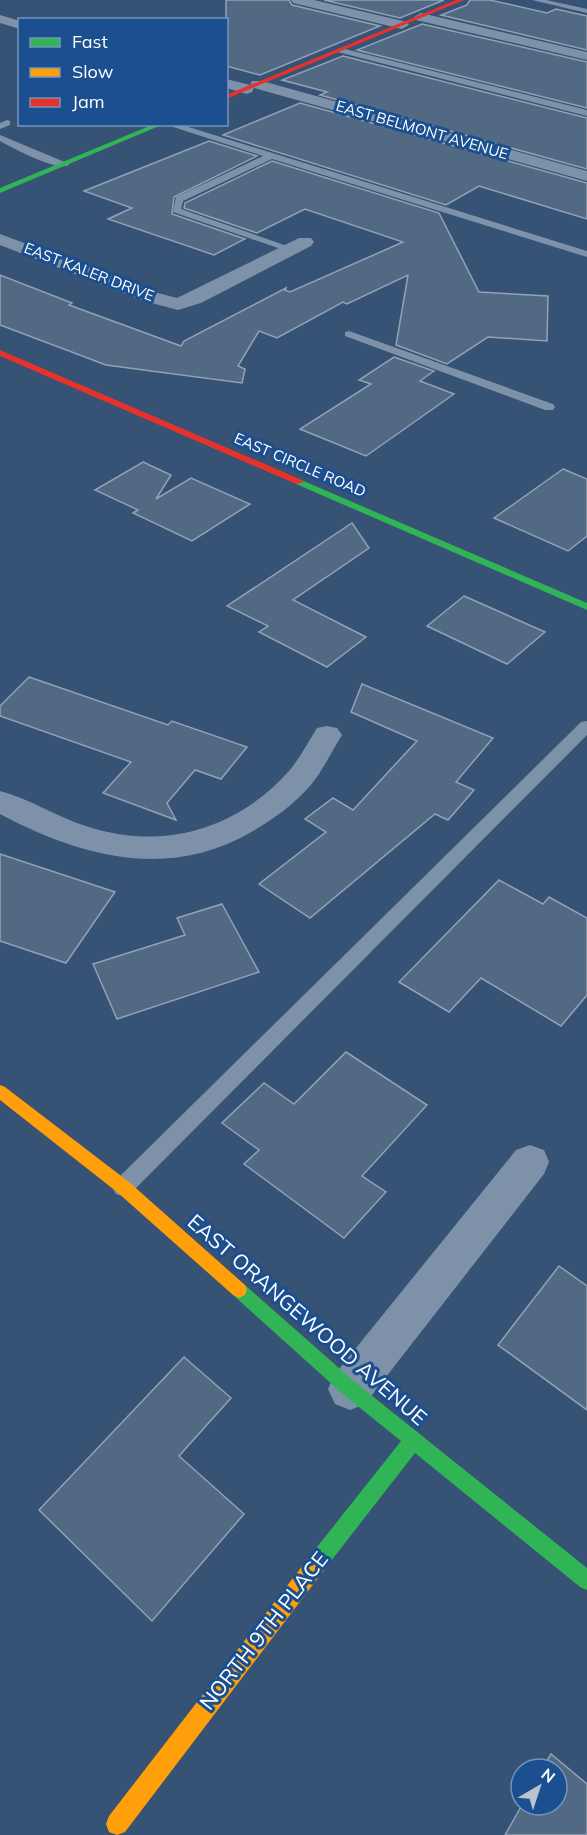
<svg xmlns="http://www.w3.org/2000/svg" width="587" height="1835" font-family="Mulish,sans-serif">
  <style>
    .building { fill: #526984; stroke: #92a2b6; stroke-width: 1.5 }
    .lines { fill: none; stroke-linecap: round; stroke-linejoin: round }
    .lane { fill: #7d92a8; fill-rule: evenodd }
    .street { fill: #7d92a8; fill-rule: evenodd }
    .fast { fill: #30b455; fill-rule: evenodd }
    .slow { fill: #ff9f0a; fill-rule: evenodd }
    .jam { fill: #e5322d; fill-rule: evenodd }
    .labels { text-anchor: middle; stroke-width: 6; stroke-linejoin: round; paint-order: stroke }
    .far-street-label { font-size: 15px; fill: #fff; stroke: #1b4f8f }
    .near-street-label { font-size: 21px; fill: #fff; stroke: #1b4f8f }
  </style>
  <rect width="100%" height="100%" fill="#365274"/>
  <g class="building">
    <polygon points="226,0 289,0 292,5 380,26 260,75 226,66"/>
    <polygon points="324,0 444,0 400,18"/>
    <polygon points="470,0 490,0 547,13 556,9 587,16 587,50 441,15 467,5"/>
    <polygon points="422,24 587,62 587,108 357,50"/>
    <polygon points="343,56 587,118 587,169 320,95 327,92 282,80"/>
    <polygon points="300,103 587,183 587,219 479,186 446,205 223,135"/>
    <polygon points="209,141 257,156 174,197 172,214 245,239 214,255 108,219 132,208 84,191"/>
    <polygon points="272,161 439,213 479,292 548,296 547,341 488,337 447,364 396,345 408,275 347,304 343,302 277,338 259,331 238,366 245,369 242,383 106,365 0,325 0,275 72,303 69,305 181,346 184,341 286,288 285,290 290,292 403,242 305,209 257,233 184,208 185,203"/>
    <polygon points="394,357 434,371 420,381 454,394 366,456 300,429 371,384 359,380"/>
    <polygon points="143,462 171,475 156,499 191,478 250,504 192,541 133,513 138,510 95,490"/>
    <polygon points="563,469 587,479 587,536 568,551 494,518"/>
    <polygon points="352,523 369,548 293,600 366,637 327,667 259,632 268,626 227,606"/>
    <polygon points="464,596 545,632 507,664 427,626"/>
    <polygon points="29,677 168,725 172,721 247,747 221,779 195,770 167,803 176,820 103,793 131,762 0,716 0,706"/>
    <polygon points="362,684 493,738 456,782 474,790 448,820 435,814 310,918 259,884 326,832 305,819 333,798 353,810 417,741 351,712"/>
    <polygon points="0,854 115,892 66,963 0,941"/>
    <polygon points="499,880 543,904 549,897 587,918 587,995 561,1026 481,978 449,1012 399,982"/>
    <polygon points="222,904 259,972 117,1019 93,964 185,935 177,918"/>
    <polygon points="346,1052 427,1105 362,1176 386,1192 344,1238 244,1164 259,1150 222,1123 264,1083 294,1104"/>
    <polygon points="559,1266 587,1286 587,1410 498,1345"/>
    <polygon points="184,1357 231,1398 179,1456 244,1514 152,1621 39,1510"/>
    <polygon points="551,1754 587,1784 587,1835 505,1835 522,1805 557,1805 557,1769 542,1769"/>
  </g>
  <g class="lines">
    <g class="lane">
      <polygon points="532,0 546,0 587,9 587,13"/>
      <polygon points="341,48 587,110 587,116 338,52 337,50"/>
      <polygon points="7,120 10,121 10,125 0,129 0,123"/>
      <polygon points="164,124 179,124 587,251 587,257 272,159 183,201 181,209 296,249 287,251 173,212 176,197 263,156"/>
      <path d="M0 135 67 163 69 165C58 172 12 148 0 141Z"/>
      <polygon points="349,331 553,404 555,407 553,410 545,410 345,336 345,332"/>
      <polygon points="587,721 587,735 130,1194 123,1196 116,1194 112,1187 116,1180 581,722"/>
    </g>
    <g class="street">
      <polygon points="291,0 314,0 407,22 409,25 402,29 293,3"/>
      <polygon points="421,13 587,52 587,60 416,20 414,17"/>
      <polygon points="0,15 20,21 20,29 0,23"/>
      <polygon points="226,79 250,85 252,81 262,81 587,171 587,181 254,88 252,92 247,94 226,88"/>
      <polygon points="0,234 158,293 177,298 299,238 311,238 314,242 311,246 201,303 178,310 144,301 0,245"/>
      <path d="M327 726 337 728 342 735C331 752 323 771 310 786 294 804 274 819 253 831 169 881 81 857 0 814V791C31 799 58 818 89 827 164 851 237 829 289 771 300 758 308 742 317 728Z"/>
      <polygon points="530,1145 544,1150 549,1162 544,1174 365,1404 350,1410 335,1404 328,1389 335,1374 516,1150"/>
    </g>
    <g class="fast">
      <polygon points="154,124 164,124 0,193 0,188"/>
      <polygon points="299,479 587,603 587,610 296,484 294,482"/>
      <polygon points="239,1282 245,1285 356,1383 587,1568 587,1590 580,1587 415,1453 324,1570 317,1573 310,1570 307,1563 310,1556 401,1441 344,1395 233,1295 231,1290 233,1285"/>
    </g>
    <g class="slow">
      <polygon points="0,1085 5,1087 129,1182 245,1285 247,1290 245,1295 239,1298 233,1295 117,1192 0,1100"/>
      <polygon points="317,1553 324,1556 327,1563 324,1570 125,1832 117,1835 109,1832 106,1824 109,1816 310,1556"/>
    </g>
    <g class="jam">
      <polygon points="456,0 464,0 226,99 226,95"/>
      <polygon points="0,350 302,480 304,482 296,484 0,356"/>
    </g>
  </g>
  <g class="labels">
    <g class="far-street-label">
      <text transform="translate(422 130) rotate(16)" y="5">EAST BELMONT AVENUE</text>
      <text transform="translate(89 272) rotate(21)" y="5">EAST KALER DRIVE</text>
      <text transform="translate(300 465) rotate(23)" y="5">EAST CIRCLE ROAD</text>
    </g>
    <g class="near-street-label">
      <text transform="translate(307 1320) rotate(41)" y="7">EAST ORANGEWOOD AVENUE</text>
      <text transform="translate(264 1631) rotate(-52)" y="7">NORTH 9TH PLACE</text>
    </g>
  </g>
  <rect x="18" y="18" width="210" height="108" fill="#1b4f8f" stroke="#7695bc" stroke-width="1.5"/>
  <rect x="30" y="38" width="30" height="9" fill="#30b455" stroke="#7695bc" stroke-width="1.5"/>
  <text x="72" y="48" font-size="18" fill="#ffffff">Fast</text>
  <rect x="30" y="68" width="30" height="9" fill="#ff9f0a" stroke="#7695bc" stroke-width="1.5"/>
  <text x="72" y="78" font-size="18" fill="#ffffff">Slow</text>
  <rect x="30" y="98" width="30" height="9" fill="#e5322d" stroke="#7695bc" stroke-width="1.5"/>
  <text x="72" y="108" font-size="18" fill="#ffffff">Jam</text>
  <g transform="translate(539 1787) rotate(39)"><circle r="28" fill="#1b4f8f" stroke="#7695bc" stroke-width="1.5"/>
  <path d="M0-4.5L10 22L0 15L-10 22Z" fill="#b9c2ce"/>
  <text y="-9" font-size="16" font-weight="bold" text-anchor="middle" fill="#ffffff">N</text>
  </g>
</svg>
